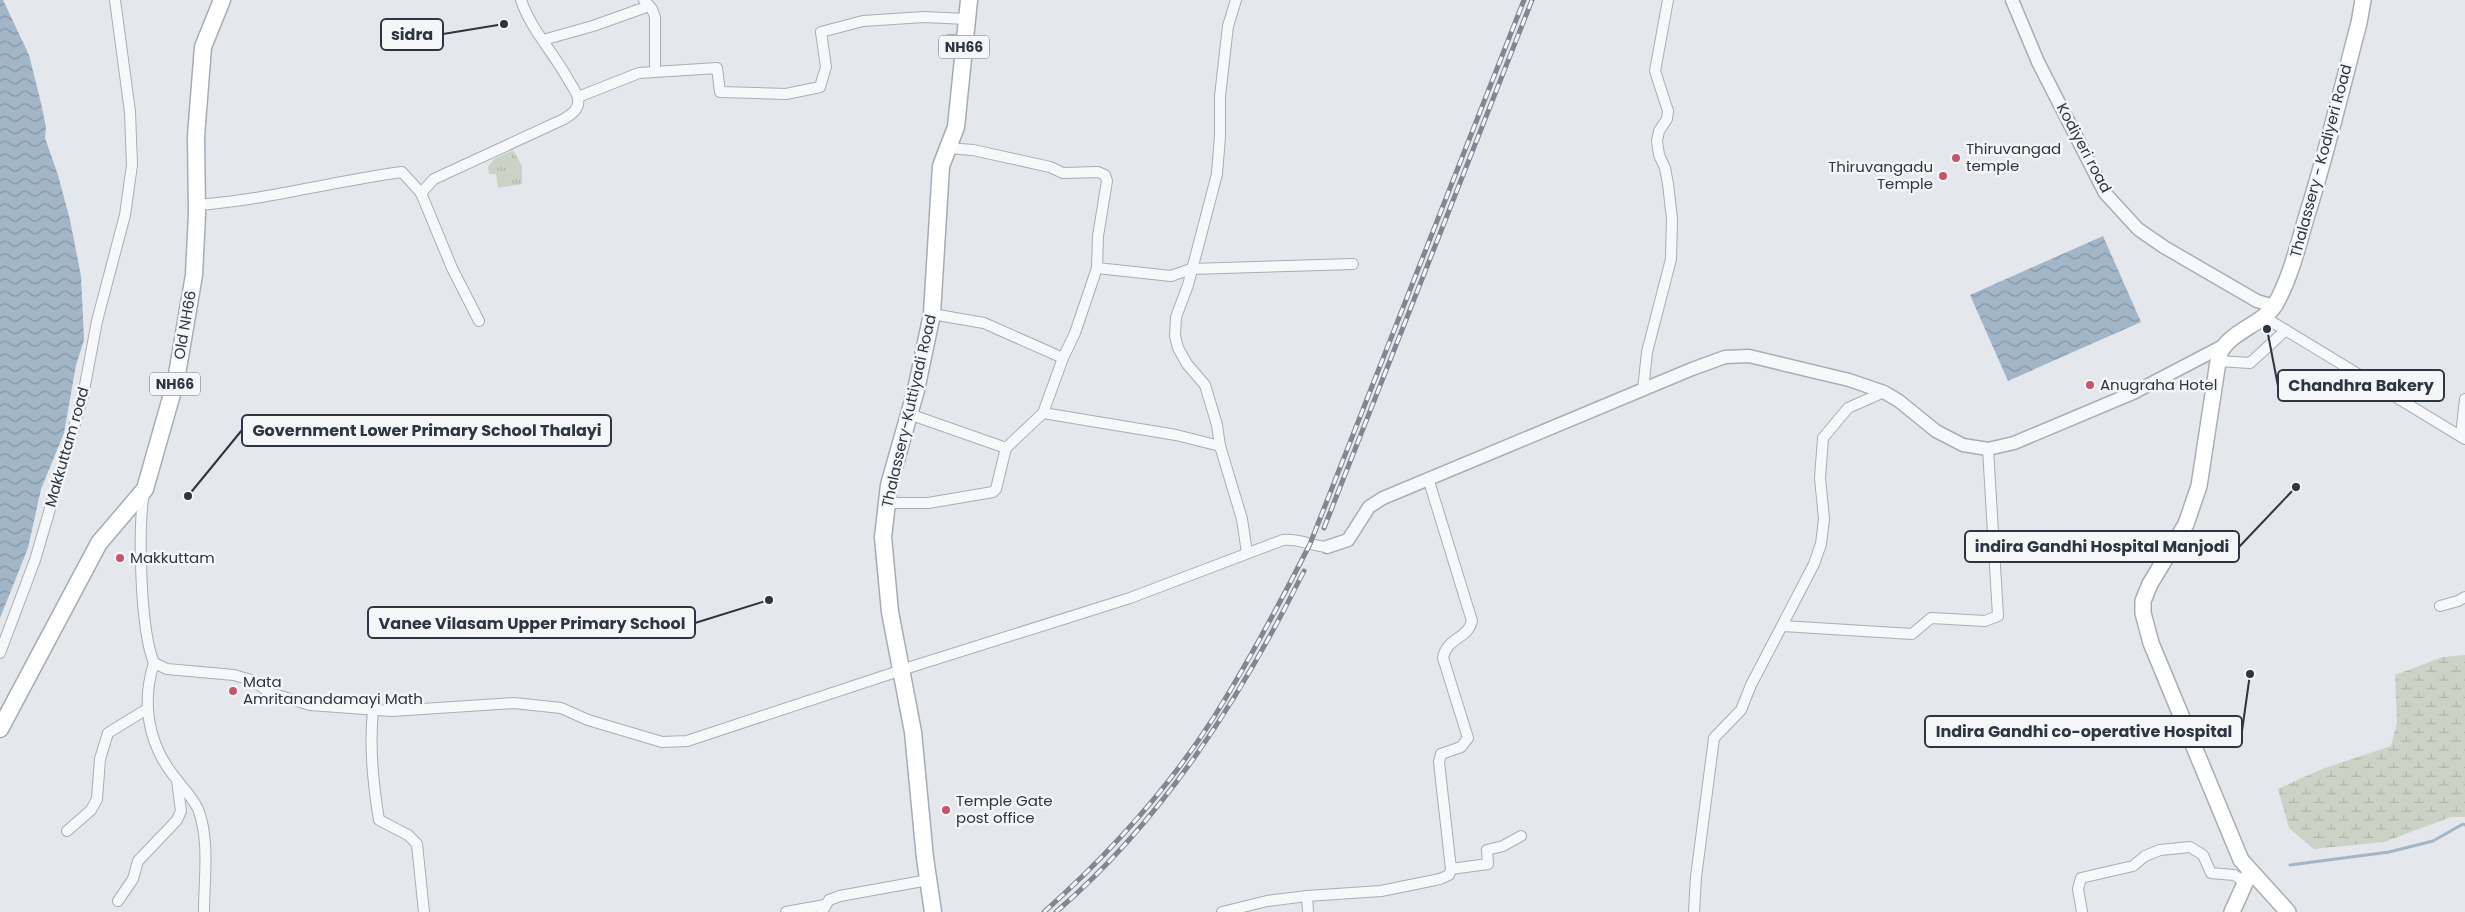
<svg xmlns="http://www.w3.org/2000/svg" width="2465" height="912" font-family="Poppins,sans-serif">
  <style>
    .wetland { fill: url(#wetland-marsh) }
    .park { fill: url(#park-tufts) }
    .water { fill: url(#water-waves) }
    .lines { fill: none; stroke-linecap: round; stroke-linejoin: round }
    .stream { stroke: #a3b6c7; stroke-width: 3 }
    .minor-casing { stroke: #a9aeb5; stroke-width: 12 }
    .tertiary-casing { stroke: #a9aeb5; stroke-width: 15 }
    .secondary-casing { stroke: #a9aeb5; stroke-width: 18 }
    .primary-casing { stroke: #a4acb5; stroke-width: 19 }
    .minor { stroke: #f7f8f9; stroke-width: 10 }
    .tertiary { stroke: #f7f8f9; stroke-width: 12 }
    .secondary { stroke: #fff; stroke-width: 15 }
    .primary { stroke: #fff; stroke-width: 16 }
    .rail-casing { stroke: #7f8793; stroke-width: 5 }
    .rail { stroke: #f4f6f8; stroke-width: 3; stroke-dasharray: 9; stroke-linecap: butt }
    .poi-dot { fill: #c4556a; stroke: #f4f6f8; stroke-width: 2 }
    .labels { text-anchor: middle; stroke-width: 5; stroke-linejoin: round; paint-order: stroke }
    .shield { fill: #f4f6f8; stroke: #696f79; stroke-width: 1 }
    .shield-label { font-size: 14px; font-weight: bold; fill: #2d3542 }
    .street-label { font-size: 15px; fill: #2d3542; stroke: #f4f6f8 }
    .poi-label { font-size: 15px; fill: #2d3542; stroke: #f4f6f8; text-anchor: start }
    .leader { fill: none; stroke: #2d3542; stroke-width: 2 }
    .callout-dot { fill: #2d3542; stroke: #f4f6f8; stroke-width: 2 }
    .callout { fill: #f4f6f8; stroke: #2d3542; stroke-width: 2 }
    .callout-label { font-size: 16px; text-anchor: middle; font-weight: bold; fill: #2d3542 }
  </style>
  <defs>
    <pattern id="wetland-marsh" width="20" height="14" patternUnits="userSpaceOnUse" patternTransform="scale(1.25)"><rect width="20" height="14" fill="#cad4c6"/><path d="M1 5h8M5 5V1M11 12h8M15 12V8" fill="none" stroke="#aeb7ab"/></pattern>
    <pattern id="park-tufts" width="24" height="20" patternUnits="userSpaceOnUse" patternTransform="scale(1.25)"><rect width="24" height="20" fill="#cad4c6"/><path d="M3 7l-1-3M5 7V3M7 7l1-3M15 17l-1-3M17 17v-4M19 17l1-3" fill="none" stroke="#aeb7ab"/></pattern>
    <pattern id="water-waves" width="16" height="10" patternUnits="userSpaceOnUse" patternTransform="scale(1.25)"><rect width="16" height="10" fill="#a3b6c7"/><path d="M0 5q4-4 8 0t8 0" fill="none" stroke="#8595a3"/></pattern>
  </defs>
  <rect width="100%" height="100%" fill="#e4e7eb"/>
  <polygon class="wetland" points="2465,655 2465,817 2451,817 2384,842 2314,849 2289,828 2278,789 2322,769 2391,746 2397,722 2395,675 2443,657"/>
  <polygon class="park" points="513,150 522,166 522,184 498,188 496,174 489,174 488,167 494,159"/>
  <g class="water">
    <polygon points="0,0 3,0 29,55 41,103 46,127 45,138 58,175 70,220 81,276 84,340 76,365 64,433 41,489 28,548 0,618"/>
    <polygon points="2103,236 2141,322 2008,381 1970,295"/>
  </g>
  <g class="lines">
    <polyline class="stream" points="2290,865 2389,852 2433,841 2463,824 2465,825"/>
    <g class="minor-casing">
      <g id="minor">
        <polyline points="644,0 652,9 655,17 655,72"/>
        <polyline points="1236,0 1228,26 1220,96 1220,136 1217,174 1188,285 1176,317 1175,336 1178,348 1187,364 1205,385 1217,425 1220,446 1242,519 1247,553"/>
        <polyline points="543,40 593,26 649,6"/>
        <polyline points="949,40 965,40"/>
        <polyline points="578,97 639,73 717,68 720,92 786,94 820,87 826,67 821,32 863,21 924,17 967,19"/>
        <path d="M197 205C266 200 334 181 402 172L421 193"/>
        <polyline points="1097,268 1171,276 1191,269 1353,264"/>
        <polyline points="932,314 984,323 1063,358"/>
        <polyline points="2264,317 2465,439"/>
        <path d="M479 321 452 268 421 193 434 179 564 119C572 114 580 109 578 98 577 93 572 86 569 81 554 53 531 30 521 0"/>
        <polyline points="2218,361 2250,363 2286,330"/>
        <polyline points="1643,390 1647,352 1671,259 1672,219 1668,184 1665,168 1659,155 1657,141 1659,131 1667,119 1668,111 1655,71 1668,0"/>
        <polyline points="1043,413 1176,435 1220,446"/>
        <polyline points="909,414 1006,448"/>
        <polyline points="2461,436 2465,399"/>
        <path d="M1428 478 1472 621C1468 639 1446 638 1443 658L1468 738 1461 747 1441 754 1439 762 1451 869"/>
        <path d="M144 492C138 529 140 629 154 663L167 669 234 675 251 680 271 693 310 705 392 711 514 703 561 708 588 720 662 742 687 741 914 666 1130 598 1283 540C1299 538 1311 546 1327 547"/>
        <polyline points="886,503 928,503 993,492 996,489 1006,448 1043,413 1063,358 1075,333 1097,268 1098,236 1107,181 1105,175 1098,172 1063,173 1050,167 973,150 948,148"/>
        <polyline points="2440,606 2458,601 2465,597"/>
        <polyline points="1783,626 1912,634 1931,618 1985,621 1998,616 1988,449"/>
        <polyline points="0,653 35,560 83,396 97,321 125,215 132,165 130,112 115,0"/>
        <path d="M154 663C142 700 147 740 171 772 179 784 192 796 198 809 210 840 204 879 204 912"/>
        <path d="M373 711C369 748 373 784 379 820L408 835 417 844 424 912"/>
        <polyline points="67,831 91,810 97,799 100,759 108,733 147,709"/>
        <polyline points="1307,896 1308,912"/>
        <polyline points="118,901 133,879 138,861 177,820 181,811 177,780"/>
        <polyline points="786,912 825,905"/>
        <polyline points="822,912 829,900 840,896 928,880"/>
        <polyline points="1222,912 1267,901 1307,896 1381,891 1440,879 1449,875 1451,869 1488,864 1487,850 1503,846 1521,836"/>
        <polyline points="1694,912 1696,877 1714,738 1741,710 1751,685 1814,564 1821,544 1824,519 1820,478 1823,438 1848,408 1884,392"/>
        <polyline points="2082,912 2078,889 2081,878 2133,866 2145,856 2160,850 2190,847 2203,855 2211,873 2234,875 2245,882"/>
      </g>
    </g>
    <g class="tertiary-casing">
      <g id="tertiary">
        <polyline points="2012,0 2038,62 2105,193 2138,229 2164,247 2257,301 2274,306"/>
        <polyline points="1327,547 1348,540 1369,507 1383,498 1692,369 1725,357 1749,356 1849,380 1884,392 1899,401 1936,431 1963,445 1988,449 2014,443 2133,393 2223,346"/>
      </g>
    </g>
    <g class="secondary-casing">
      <g id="secondary">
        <polyline points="2232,912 2250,872"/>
        <path d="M2288 912 2241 860 2151 643 2143 613V601L2150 584 2186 524 2199 486 2219 355C2229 331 2261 326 2275 305 2291 277 2298 245 2307 215 2327 152 2342 87 2359 23L2363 0"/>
      </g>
    </g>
    <g class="primary-casing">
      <g id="primary">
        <polyline points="0,729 99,543 145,489 176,380 194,275 197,214 196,136 203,47 222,0"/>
        <polyline points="933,912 925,858 913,732 890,612 883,537 889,485 916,390 932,314 941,166 956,127 969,0"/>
      </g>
    </g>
    <use href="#minor" class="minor"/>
    <use href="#tertiary" class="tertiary"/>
    <use href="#secondary" class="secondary"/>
    <use href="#primary" class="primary"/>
    <g class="rail-casing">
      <g id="rail">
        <polyline points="1324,528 1532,0"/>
        <path d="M1044 912C1108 855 1168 789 1214 717 1249 661 1280 603 1310 544L1524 0"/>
        <path d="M1056 912C1164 819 1241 697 1304 571"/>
      </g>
    </g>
    <use href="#rail" class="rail"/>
  </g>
  <g class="poi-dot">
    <circle cx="1956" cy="158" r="5"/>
    <circle cx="1943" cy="176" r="5"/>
    <circle cx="2090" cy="385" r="5"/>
    <circle cx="120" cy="558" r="5"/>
    <circle cx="233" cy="691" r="5"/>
    <circle cx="946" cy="810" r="5"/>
  </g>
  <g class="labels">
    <g class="shield">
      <rect x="939" y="35.5" width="50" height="23" rx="4"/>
      <rect x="150" y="372.5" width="50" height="23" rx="4"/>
    </g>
    <g class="shield-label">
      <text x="964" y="52">NH66</text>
      <text x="175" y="389">NH66</text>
    </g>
    <g class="street-label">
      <text transform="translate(2084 148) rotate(62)" y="5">Kodiyeri road</text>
      <text transform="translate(2321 161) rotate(-75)" y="5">Thalassery - Kodiyeri Road</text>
      <text transform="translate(185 325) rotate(-80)" y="5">Old NH66</text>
      <text transform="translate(909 411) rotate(-77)" y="5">Thalassery-Kuttiyadi Road</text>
      <text transform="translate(67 447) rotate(-74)" y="5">Makkuttam road</text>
    </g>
    <g class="poi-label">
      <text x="1966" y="154">Thiruvangad<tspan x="1966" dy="17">temple</tspan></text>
      <text x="1933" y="172" text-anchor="end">Thiruvangadu<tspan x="1933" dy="17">Temple</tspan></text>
      <text x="2100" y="390">Anugraha Hotel</text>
      <text x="130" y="563">Makkuttam</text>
      <text x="243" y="687">Mata<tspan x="243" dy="17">Amritanandamayi Math</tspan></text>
      <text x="956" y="806">Temple Gate<tspan x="956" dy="17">post office</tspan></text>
    </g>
  </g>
  <path class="leader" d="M504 24L443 34M2267 329L2278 386M188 496L242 430M2296 487L2239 547M769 600L695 623M2250 674L2242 731"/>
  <g class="callout-dot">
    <circle cx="504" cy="24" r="5"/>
    <circle cx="2267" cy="329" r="5"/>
    <circle cx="188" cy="496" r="5"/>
    <circle cx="2296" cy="487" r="5"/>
    <circle cx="769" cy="600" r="5"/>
    <circle cx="2250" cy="674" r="5"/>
  </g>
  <g class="callout">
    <rect x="381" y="19" width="62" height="31" rx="5"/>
    <rect x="2278" y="370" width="166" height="31" rx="5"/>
    <rect x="242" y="415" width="369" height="31" rx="5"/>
    <rect x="1965" y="531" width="274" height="31" rx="5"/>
    <rect x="368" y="607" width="327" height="31" rx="5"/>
    <rect x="1925" y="716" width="317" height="31" rx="5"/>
  </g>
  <g class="callout-label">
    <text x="412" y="40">sidra</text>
    <text x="2361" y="391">Chandhra Bakery</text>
    <text x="427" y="436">Government Lower Primary School Thalayi</text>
    <text x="2102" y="552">indira Gandhi Hospital Manjodi</text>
    <text x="532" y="629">Vanee Vilasam Upper Primary School</text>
    <text x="2084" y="737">Indira Gandhi co-operative Hospital</text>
  </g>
</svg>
